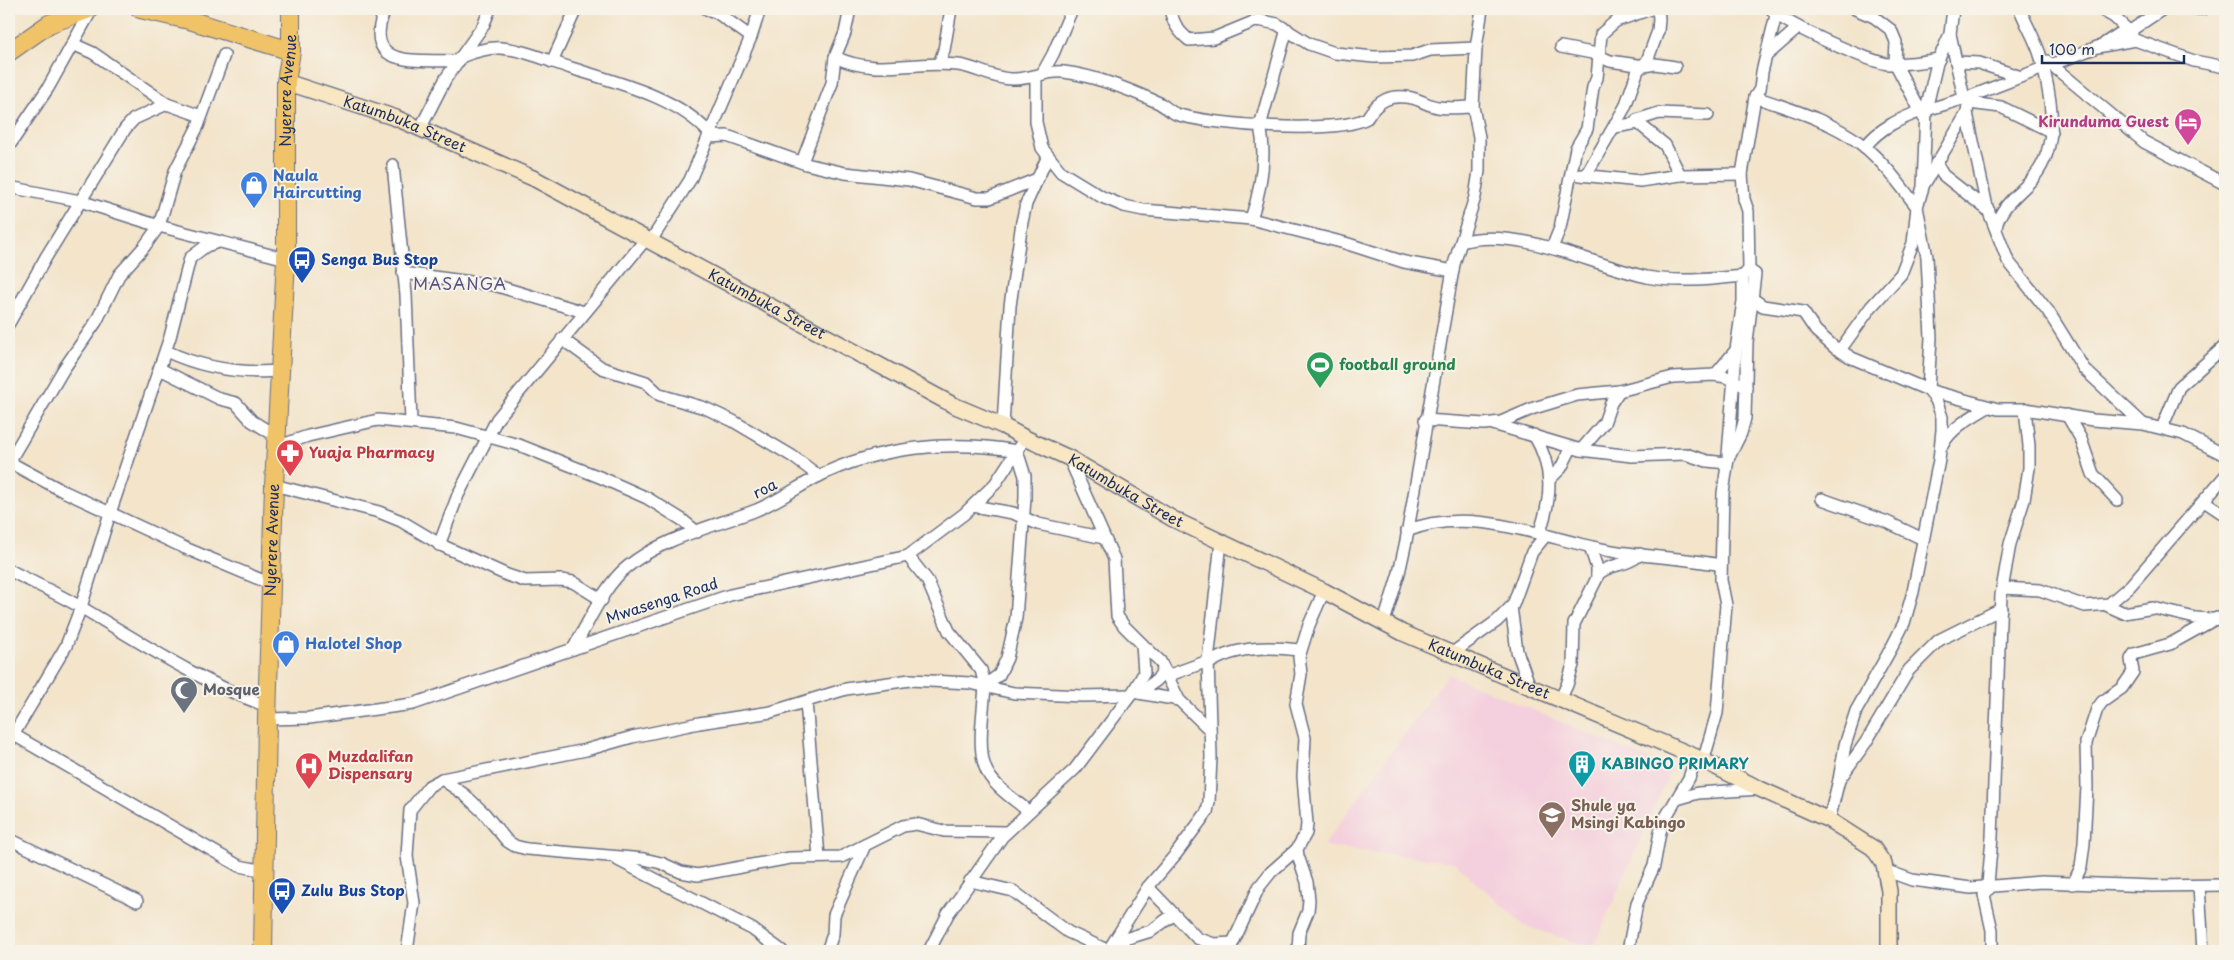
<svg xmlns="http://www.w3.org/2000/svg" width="2234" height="960" font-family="'Playpen Sans',sans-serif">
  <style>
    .built { fill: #f4cfdd }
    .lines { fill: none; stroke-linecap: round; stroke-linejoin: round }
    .street-casing { stroke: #676e84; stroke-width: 14 }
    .secondary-casing { stroke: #676e84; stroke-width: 18 }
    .primary-casing { stroke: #676e84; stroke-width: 20 }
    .street { stroke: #fff; stroke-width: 11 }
    .secondary { stroke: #f9e7c3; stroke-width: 15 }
    .primary { stroke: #f0c369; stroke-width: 18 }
    .labels { text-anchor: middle; stroke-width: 4; stroke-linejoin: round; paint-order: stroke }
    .street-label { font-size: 15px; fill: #1b2f5e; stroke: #f7f3e8 }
    .hotel-label { font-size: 15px; font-weight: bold; fill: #b23c85; stroke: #f7f3e8; text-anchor: end }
    .shop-label { font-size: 15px; font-weight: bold; fill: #366cbe; stroke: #f7f3e8; text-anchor: start }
    .transit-label { font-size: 15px; font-weight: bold; fill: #164399; stroke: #f7f3e8; text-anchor: start }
    .leisure-label { font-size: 15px; font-weight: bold; fill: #27864d; stroke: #f7f3e8; text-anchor: start }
    .health-label { font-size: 15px; font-weight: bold; fill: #be3a42; stroke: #f7f3e8; text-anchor: start }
    .worship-label { font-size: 15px; font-weight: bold; fill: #5b616d; stroke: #f7f3e8; text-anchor: start }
    .culture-label { font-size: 15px; font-weight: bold; fill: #0d838f; stroke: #f7f3e8; text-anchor: start }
    .education-label { font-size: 15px; font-weight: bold; fill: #785e54; stroke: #f7f3e8; text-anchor: start }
    .neighbourhood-label { font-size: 16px; letter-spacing: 1px; fill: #585384; stroke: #f7f3e8 }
  </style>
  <rect width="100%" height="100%" fill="#f7f3e8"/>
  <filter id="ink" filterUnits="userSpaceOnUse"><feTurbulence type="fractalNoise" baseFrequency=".02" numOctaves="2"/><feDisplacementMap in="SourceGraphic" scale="10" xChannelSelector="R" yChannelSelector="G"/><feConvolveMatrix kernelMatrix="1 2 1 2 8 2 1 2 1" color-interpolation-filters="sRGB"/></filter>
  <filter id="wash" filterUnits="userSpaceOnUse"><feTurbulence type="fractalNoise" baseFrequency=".0096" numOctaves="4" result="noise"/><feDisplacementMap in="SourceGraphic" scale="20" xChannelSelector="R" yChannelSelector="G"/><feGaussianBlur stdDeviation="1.12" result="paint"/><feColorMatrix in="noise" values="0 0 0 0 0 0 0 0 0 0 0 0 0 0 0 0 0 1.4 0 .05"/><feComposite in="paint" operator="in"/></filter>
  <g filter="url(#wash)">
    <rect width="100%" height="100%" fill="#f3e4ca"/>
    <polygon class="built" points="1448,674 1671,769 1593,948 1525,926 1454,862 1323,846"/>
  </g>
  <g filter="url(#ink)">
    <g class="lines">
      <g class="street-casing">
        <g id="street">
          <path d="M385 9C360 71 419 59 459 61"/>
          <polyline points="706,9 716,12 751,37"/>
          <path d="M1170 9C1173 23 1178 31 1189 40L1214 38 1258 20 1277 24 1309 44 1335 53 1374 57 1412 56 1430 50 1476 48"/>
          <polyline points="1855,9 1874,17 1891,30 1896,42 1895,63 1924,118"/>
          <polyline points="2100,9 2114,17 2132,34"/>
          <polyline points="2198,9 2203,9"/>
          <path d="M1772 10C1782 23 1873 64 1890 64 1906 64 1923 62 1939 59"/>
          <polyline points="1950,34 1964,98"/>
          <polyline points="2105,43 2122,32 2130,31 2163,9"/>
          <polyline points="73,44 93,53 167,104 201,116"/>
          <polyline points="1561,47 1592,53 1610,61 1644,66 1655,64 1675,67"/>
          <polyline points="1767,55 1798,28"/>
          <path d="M460 57C473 52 487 47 501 48 525 50 549 61 571 68 615 82 678 97 709 133"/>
          <path d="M835 57C877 77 914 60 958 65 976 67 993 79 1012 79 1030 80 1046 70 1064 72 1096 76 1128 89 1157 102 1164 105 1169 111 1176 114 1209 125 1337 135 1367 118 1378 100 1390 94 1412 98 1421 100 1429 106 1438 107 1450 109 1462 107 1473 107"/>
          <polyline points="2047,61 2144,142 2225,184"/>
          <polyline points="552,62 576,9"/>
          <polyline points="1956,62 1979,63 2018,76"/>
          <polyline points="939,64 944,50 951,9"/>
          <polyline points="1042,74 1053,54 1072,9"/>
          <polyline points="1036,76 1036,122 1042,148 1061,172 1102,197 1124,206 1143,210 1251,219 1345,243 1404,262 1453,271"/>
          <path d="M1755 97C1790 109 1832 121 1861 144 1883 161 1900 185 1917 207L1913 243 1901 274 1871 307 1840 350"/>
          <polyline points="1969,97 1967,113 1987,207 2008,261 2048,311 2084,369 2142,423"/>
          <polyline points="1969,103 2001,107 2052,132"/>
          <polyline points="1926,110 1969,97 2097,47 2135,40 2194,61 2225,67"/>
          <polyline points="1638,123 1665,145 1680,175"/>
          <polyline points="1615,127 1638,123 1637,120 1659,113 1708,115"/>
          <polyline points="420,129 446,78 483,26 490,9"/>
          <polyline points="708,137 727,136 806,164 845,173 909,180 977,198 990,198 1037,179"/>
          <polyline points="9,146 48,88 92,9"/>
          <path d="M1865 147C1879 128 1900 119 1921 111"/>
          <polyline points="802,162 832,83 835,57 845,33 850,9"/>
          <polyline points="1936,163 1943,175 1989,211"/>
          <polyline points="393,165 406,295 411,422"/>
          <polyline points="1580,175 1640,181 1680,175 1742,174"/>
          <polyline points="1586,175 1625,107 1638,70 1647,61 1658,31 1659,19 1658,9"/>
          <polyline points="1925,183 1967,113"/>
          <polyline points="9,187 80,201 159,226 286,259"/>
          <path d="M1251 219C1261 189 1267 157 1260 126L1287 29"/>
          <path d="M1996 228C1999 206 2021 193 2034 177 2061 144 2051 96 2041 58 2037 42 2026 25 2020 9"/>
          <polyline points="650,242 690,180 751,37 760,9"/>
          <path d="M1461 242C1518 226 1592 265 1647 277 1678 283 1713 279 1743 276L1749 270"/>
          <polyline points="1552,248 1560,228 1576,148 1587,129 1593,87 1597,78 1601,34 1616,21 1651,9"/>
          <polyline points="403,273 494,285 584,312"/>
          <polyline points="1753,299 1763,306 1803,312 1816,331 1834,347 1852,358 1928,390 1998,409 2025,409 2093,420 2143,424 2183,434 2225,455"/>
          <polyline points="9,323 46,257 125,129 134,119 167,104"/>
          <polyline points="562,339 602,368 646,382 660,395 705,408 733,421 792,456 819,476"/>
          <path d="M166 351C202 368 240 374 280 371"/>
          <polyline points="160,369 220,399 236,403 252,421 276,436"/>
          <polyline points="1715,375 1736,350 1743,301 1743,276"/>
          <polyline points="2067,415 2081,439 2093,474 2117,500"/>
          <polyline points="1425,420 1484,424 1501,422 1534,408 1577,395 1619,391 1673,377 1715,375 1726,377 1746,387"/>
          <polyline points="1493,424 1581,450 1632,456 1685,454 1707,461 1727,463"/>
          <polyline points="1003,426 1010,306 1022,222 1026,204 1048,156"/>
          <polyline points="2162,428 2179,387 2225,346"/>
          <path d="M1534 435C1554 468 1552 498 1539 534"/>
          <path d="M1942 446C1950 428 1973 416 1988 407"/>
          <polyline points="276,447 308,436 378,420 456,428 519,445 602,478 647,498 681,519 697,532"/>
          <polyline points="1581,450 1604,423 1611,403 1619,391"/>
          <polyline points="1728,455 1736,350"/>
          <polyline points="9,462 63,370 96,322 119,275 144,247 159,226 175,171 198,126 224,55"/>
          <polyline points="9,462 61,490 185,548 271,584"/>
          <polyline points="1549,480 1561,468 1571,448"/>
          <polyline points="274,485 379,512 401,521 443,546 507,575 525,581 561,580 573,582 602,600"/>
          <polyline points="1822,499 1887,522 1923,539"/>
          <polyline points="2204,501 2225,515"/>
          <polyline points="973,506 1013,513 1038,524 1104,538"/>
          <path d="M1407 531C1471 504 1548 540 1612 551 1648 557 1685 558 1721 565"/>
          <polyline points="439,545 458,495 497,419 646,239"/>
          <path d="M908 556 927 580 949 631 981 670 985 685C984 708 977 746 985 767 991 785 1014 799 1028 811"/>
          <path d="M9 570C34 583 60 595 84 609 143 644 202 683 267 706"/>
          <path d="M1597 575C1609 563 1627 567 1640 554"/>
          <polyline points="2002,588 2040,590 2085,606 2109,604 2130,586 2225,476"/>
          <polyline points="2106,605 2124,613 2153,608 2195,618 2225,620"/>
          <polyline points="1511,607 1517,651 1530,687"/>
          <polyline points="1384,622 1399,573 1406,541 1454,264 1475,197 1479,171 1479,137 1473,107 1476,48 1482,9"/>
          <polyline points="1142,644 1160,661 1179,700 1210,730"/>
          <path d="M573 649C588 624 604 585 627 567 662 538 712 527 754 511 777 502 796 488 817 477 877 446 952 440 1017 451L1025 476V498L1016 618 1007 658 999 675 985 685"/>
          <polyline points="1451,654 1497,621 1513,605 1532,552 1546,535"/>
          <path d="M1208 664C1234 646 1268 646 1299 650"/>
          <polyline points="1167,676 1208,661"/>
          <polyline points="1133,692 1179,700"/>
          <polyline points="1139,693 1157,680 1164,669"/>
          <polyline points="1560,700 1567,685 1573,665 1574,624 1597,578 1597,568 1590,547"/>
          <polyline points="806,702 819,857"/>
          <polyline points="267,719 309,718 413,704 730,595 908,556 964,514 995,484 1025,438"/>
          <polyline points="9,732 239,866 265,871"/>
          <polyline points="9,742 66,646 81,607 110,513 170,337 190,258 206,246 218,242"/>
          <polyline points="1703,762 1717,713 1726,605 1721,580 1723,493 1728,459 1741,433 1745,418 1747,342 1755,274 1749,270 1748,211 1744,199 1742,174 1755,97 1760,89 1762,72 1776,15"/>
          <polyline points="442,779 465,795 484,813 507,841 515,846 527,849 644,859 661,863 681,872 698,875 790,858 841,857 903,826 916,824 944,831 1006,832"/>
          <polyline points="1839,780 1845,745 1856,711 1893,645 1904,623 1913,592 1939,460 1942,430 1942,417 1936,400 1928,390 1931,338 1927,257 1917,207 1923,187 1926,110 1937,63 1950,34 1953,9"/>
          <polyline points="1677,799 1698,793 1760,789"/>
          <polyline points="1829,820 1839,780 1866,742 1909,670 1939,640 2001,609"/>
          <polyline points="9,839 137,901"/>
          <polyline points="618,860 752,929 782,951"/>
          <polyline points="1887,871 1912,880 1971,888 2041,882 2153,886 2225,885"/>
          <polyline points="970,881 1013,891 1068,932 1109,951"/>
          <polyline points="2073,884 2081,867 2084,843 2087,787 2086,743 2097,709 2102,702 2122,688 2133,672 2131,659 2134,654 2170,644 2217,618"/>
          <polyline points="2199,886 2203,951"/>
          <polyline points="1148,887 1197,938 1214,944 1232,943"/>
          <polyline points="1115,942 1151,931 1173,915"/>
          <polyline points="407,951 414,903 407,856 410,810 429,786 442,779 586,750 632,737 699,723 771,712 846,689 910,680 970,683 1014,693 1082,696 1131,695"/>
          <polyline points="827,951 833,934 834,915 865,845"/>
          <polyline points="929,951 948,914 1002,837 1075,769 1133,692 1144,673 1142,644 1124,626 1117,616 1114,559 1069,458"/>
          <polyline points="1108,951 1148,887 1176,854 1207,812 1209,802 1211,757 1208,661 1221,542"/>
          <polyline points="1229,951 1259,887 1271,872 1297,849"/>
          <polyline points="1298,951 1299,933 1308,911 1309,900 1307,882 1298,856 1297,849 1306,833 1307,824 1303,777 1305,738 1296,704 1301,674 1299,657 1309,625 1324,591"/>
          <polyline points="1628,951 1637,903 1654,866 1660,832 1664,820 1689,778 1696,757"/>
          <polyline points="1992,951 1992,930 1984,895 1991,886 1988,884 1992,837 2001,595 2010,544 2024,500 2029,468 2029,446 2025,409"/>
        </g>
      </g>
      <g class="secondary-casing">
        <g id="secondary">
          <path id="s1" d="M286 82 396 118 535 179 953 405 1003 426 1025 438 1069 458 1173 519 1324 591 1403 633 1696 757 1760 789 1829 820 1873 848 1884 864 1889 891V951"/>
        </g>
      </g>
      <g class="primary-casing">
        <g id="primary">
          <polyline points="140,9 189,20 291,51"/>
          <polyline points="9,52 49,24 89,9"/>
          <path id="s2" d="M263 951 267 719 274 485 286 259V82L291 51V9"/>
        </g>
      </g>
      <use href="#street" class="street"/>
      <use href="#secondary" class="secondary"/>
      <use href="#primary" class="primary"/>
    </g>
  </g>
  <defs>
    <g id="hotel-pin" transform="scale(1.4375)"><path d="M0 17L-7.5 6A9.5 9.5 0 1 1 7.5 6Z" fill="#d1479c" stroke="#f7f3e8"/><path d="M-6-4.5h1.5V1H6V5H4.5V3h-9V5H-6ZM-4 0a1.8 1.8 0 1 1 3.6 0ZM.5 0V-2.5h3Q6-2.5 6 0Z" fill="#fff"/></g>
    <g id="shop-pin" transform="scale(1.4375)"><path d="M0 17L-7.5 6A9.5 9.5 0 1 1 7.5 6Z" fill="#3f7fe0" stroke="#f7f3e8"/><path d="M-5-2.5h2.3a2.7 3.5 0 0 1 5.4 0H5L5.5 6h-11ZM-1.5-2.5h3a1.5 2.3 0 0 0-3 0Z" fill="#fff"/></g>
    <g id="bus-pin" transform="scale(1.4375)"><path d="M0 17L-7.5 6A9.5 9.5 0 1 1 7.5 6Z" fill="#1a4fb4" stroke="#f7f3e8"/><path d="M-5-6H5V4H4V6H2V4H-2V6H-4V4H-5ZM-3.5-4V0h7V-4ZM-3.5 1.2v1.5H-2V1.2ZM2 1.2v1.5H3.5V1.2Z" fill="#fff"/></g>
    <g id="stadium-pin" transform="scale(1.4375)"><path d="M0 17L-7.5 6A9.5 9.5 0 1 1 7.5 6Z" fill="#2e9e5b" stroke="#f7f3e8"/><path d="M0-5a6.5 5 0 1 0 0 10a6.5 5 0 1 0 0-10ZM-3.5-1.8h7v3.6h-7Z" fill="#fff"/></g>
    <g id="pharmacy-pin" transform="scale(1.4375)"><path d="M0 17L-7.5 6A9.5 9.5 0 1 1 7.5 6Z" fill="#e0444e" stroke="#f7f3e8"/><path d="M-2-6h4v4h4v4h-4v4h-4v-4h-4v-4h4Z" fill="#fff"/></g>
    <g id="mosque-pin" transform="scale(1.4375)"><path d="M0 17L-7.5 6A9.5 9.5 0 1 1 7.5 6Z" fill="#6b7280" stroke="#f7f3e8"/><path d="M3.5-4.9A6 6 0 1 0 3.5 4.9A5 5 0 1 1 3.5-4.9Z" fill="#fff"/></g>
    <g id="building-pin" transform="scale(1.4375)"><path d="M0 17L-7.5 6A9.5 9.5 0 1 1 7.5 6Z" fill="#0f9aa8" stroke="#f7f3e8"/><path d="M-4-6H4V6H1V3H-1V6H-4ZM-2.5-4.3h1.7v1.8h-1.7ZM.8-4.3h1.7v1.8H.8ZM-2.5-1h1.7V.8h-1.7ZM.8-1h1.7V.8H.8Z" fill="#fff"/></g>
    <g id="hospital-pin" transform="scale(1.4375)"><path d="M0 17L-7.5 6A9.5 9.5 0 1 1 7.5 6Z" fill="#e0444e" stroke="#f7f3e8"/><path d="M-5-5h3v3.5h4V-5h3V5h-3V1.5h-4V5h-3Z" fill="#fff"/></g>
    <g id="school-pin" transform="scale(1.4375)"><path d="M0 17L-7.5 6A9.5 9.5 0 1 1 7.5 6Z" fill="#8d6e63" stroke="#f7f3e8"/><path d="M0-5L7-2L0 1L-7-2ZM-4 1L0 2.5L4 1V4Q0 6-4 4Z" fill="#fff"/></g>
  </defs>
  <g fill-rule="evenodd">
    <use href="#hotel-pin" x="2188" y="122"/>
    <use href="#shop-pin" x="254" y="185"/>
    <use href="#bus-pin" x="302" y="260"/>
    <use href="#stadium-pin" x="1320" y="365"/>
    <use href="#pharmacy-pin" x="290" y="453"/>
    <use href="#shop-pin" x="286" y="644"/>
    <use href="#mosque-pin" x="184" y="690"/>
    <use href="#building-pin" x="1582" y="764"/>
    <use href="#hospital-pin" x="309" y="766"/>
    <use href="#school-pin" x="1552" y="815"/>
    <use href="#bus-pin" x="282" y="891"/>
  </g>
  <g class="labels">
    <g class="street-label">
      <text dy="5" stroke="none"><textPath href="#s2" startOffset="861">Nyerere Avenue</textPath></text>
      <text dy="5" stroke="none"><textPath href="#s1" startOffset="126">Katumbuka Street</textPath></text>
      <text dy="5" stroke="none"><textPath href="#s1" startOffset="531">Katumbuka Street</textPath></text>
      <text transform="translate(765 489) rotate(-26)" y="5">roa</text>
      <text dy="5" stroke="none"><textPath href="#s1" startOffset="936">Katumbuka Street</textPath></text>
      <text dy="5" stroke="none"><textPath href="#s2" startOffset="411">Nyerere Avenue</textPath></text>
      <text transform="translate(662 601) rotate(-18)" y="5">Mwasenga Road</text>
      <text dy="5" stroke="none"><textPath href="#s1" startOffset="1341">Katumbuka Street</textPath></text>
    </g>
    <g class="hotel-label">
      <text x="2169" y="127">Kirunduma Guest</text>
    </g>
    <g class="shop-label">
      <text x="273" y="181">Naula<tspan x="273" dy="17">Haircutting</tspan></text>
      <text x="305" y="649">Halotel Shop</text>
    </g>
    <g class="transit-label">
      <text x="321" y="265">Senga Bus Stop</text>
      <text x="301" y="896">Zulu Bus Stop</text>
    </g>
    <g class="leisure-label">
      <text x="1339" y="370">football ground</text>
    </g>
    <g class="health-label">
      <text x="309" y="458">Yuaja Pharmacy</text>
      <text x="328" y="762">Muzdalifan<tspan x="328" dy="17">Dispensary</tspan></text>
    </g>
    <g class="worship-label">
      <text x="203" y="695">Mosque</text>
    </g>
    <g class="culture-label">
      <text x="1601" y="769">KABINGO PRIMARY</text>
    </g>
    <g class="education-label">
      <text x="1571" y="811">Shule ya<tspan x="1571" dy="17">Msingi Kabingo</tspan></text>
    </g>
    <g class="neighbourhood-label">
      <text x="460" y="290">MASANGA</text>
    </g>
  </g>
  <rect width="2234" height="960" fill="none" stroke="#f7f3e8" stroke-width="30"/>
  <path d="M2042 55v8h142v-8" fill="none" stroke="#1b2f5e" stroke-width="2.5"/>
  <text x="2049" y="55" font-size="15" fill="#1b2f5e" stroke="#f7f3e8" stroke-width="4" paint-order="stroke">100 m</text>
</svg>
